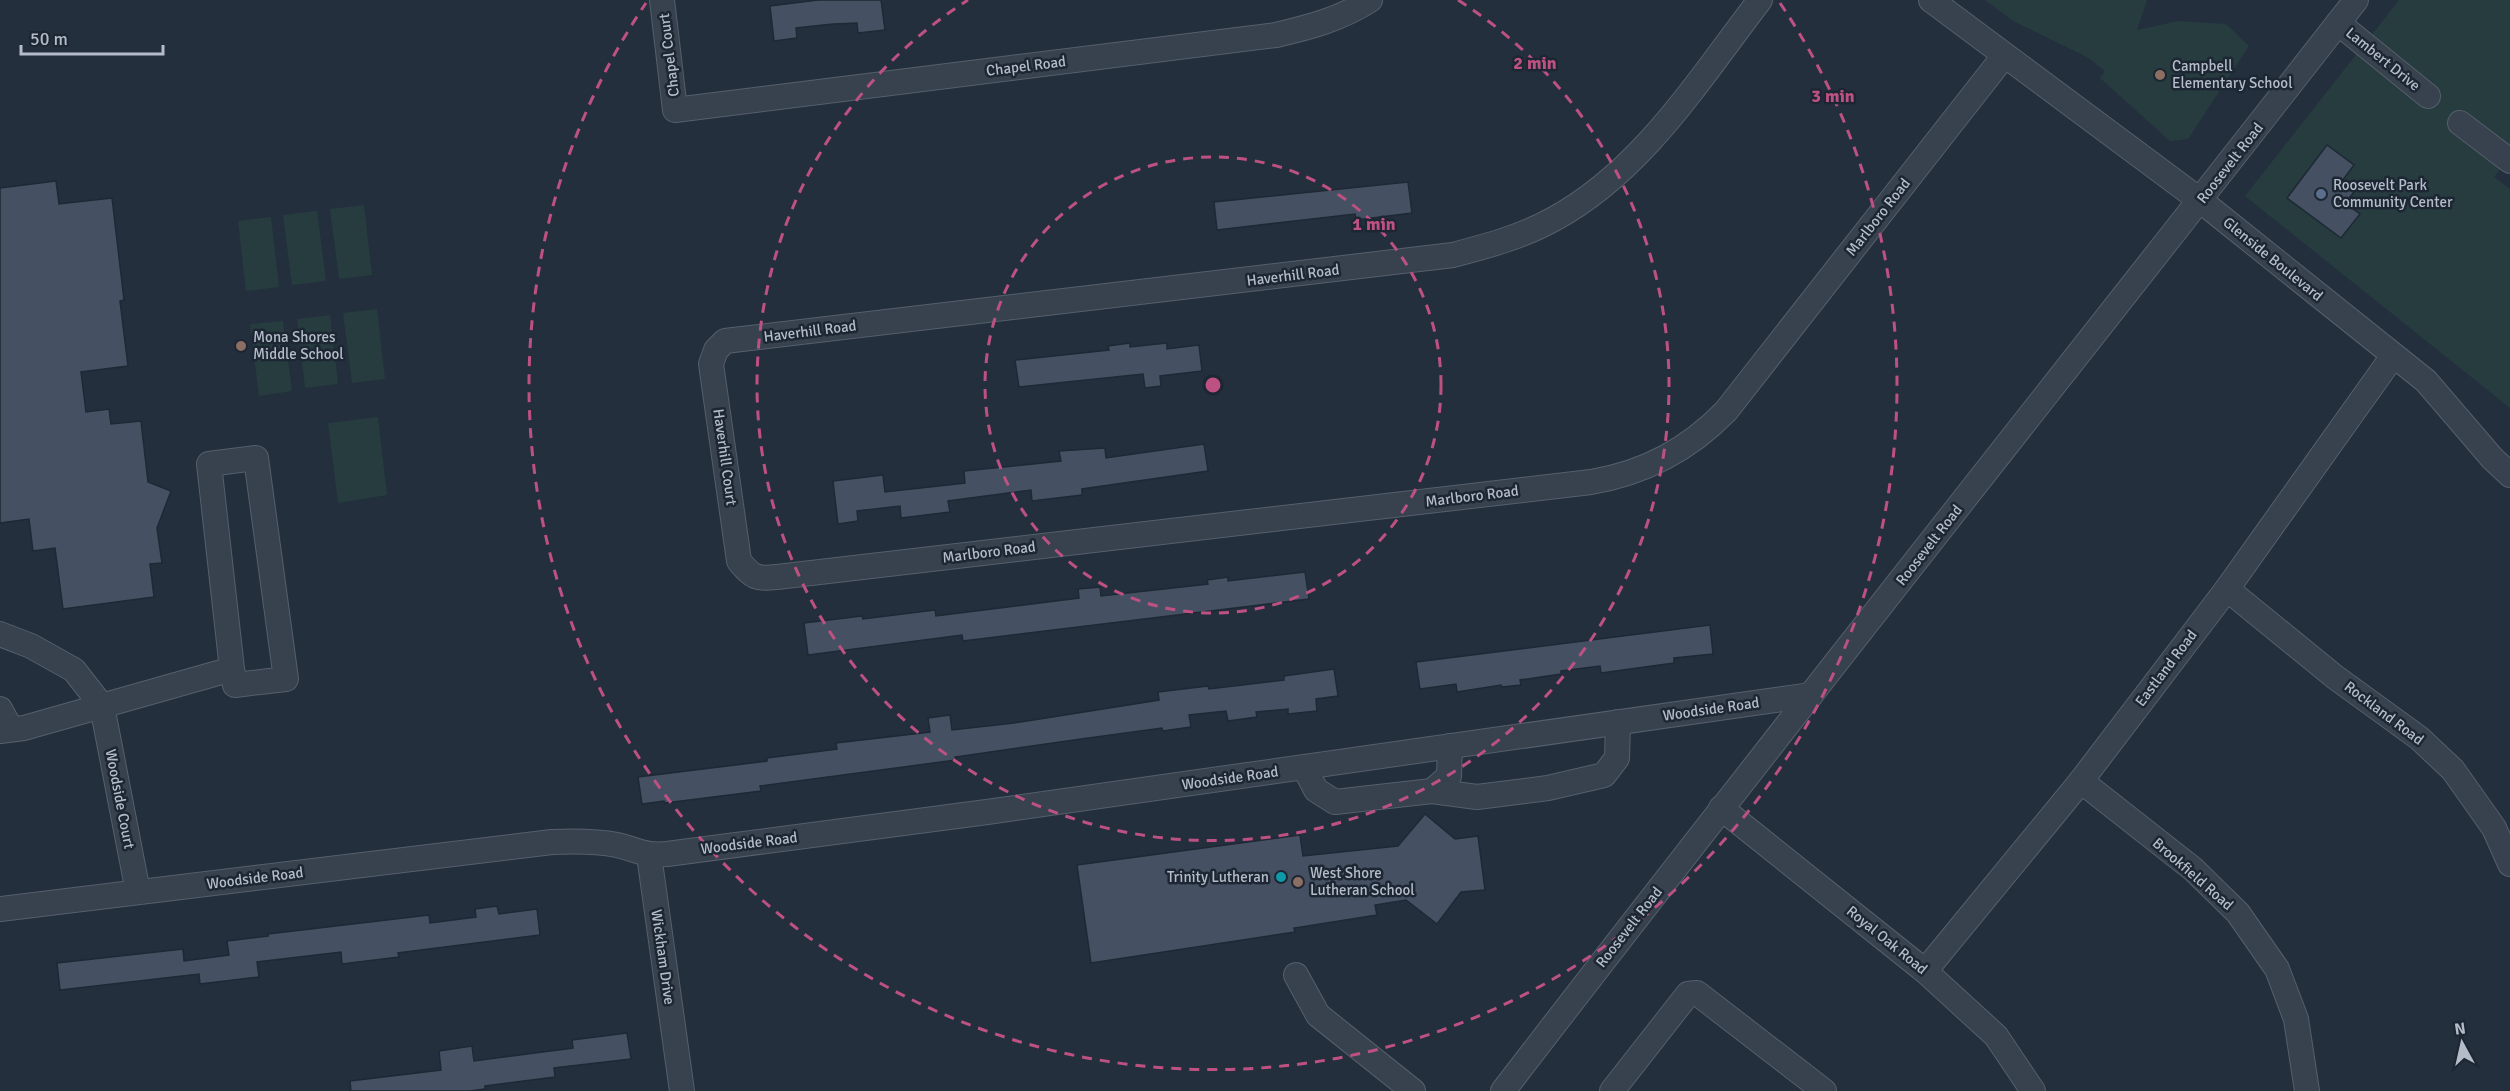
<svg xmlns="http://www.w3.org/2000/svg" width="2510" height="1091" font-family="Signika,sans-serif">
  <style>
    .green { fill: #263c3f }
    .building { fill: #455162; stroke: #1f2835; stroke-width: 1.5 }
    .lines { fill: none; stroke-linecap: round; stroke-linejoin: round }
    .minor-casing { stroke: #565f6c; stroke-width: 26 }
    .minor { stroke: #38414e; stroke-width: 24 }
    .ring { fill: none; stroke: #bd5182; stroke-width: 3; stroke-dasharray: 10 8 }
    .education-dot { fill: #8d6e63; stroke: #1d2633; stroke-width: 2 }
    .service-dot { fill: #5c6f8a; stroke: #1d2633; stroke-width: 2 }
    .culture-dot { fill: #0f9aa8; stroke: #1d2633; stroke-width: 2 }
    .labels { text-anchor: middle; stroke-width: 5; stroke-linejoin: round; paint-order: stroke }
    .street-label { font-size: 15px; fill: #b4bcc9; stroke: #1d2633 }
    .poi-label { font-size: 15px; fill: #b4bcc9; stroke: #1d2633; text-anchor: start }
    .centre { fill: #bd5182; stroke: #1d2633; stroke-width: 3 }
    .ring-label { font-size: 18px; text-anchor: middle; font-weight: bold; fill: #bd5182; stroke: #1d2633; stroke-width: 5; stroke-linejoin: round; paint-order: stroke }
  </style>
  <rect width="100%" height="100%" fill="#242f3e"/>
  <g class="green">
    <polygon points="1985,0 2147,0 2137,30 2178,21 2226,24 2249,46 2188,139 2170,141 2100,78 2105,71 2087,57 2013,21"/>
    <polygon points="2399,0 2510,0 2510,156 2494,177 2510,189 2510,408 2245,196"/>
    <polygon points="364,205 372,275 339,279 330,209"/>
    <polygon points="317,211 326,281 292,285 283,215"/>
    <polygon points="271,217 279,287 246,291 238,221"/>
    <polygon points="377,309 385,379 352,383 343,313"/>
    <polygon points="330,315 338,384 305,388 297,319"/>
    <polygon points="283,321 292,391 259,396 250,324"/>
    <polygon points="378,417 387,495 338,503 328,423"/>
  </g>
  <g class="building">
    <polygon points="818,0 881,0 885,30 858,33 857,23 833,24 796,28 797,38 774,41 770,6"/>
    <polygon points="2327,145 2354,165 2342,181 2355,191 2345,203 2360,214 2341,238 2287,198"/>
    <polygon points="56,181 59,204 112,198 124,300 120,301 128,366 81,372 86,412 109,409 111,424 141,421 148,482 171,491 157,528 162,563 150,564 154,597 63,609 55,548 33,551 29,519 0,523 0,188"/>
    <polygon points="1408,182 1412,213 1356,220 1355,214 1217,230 1214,202"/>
    <polygon points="1130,343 1130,347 1167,343 1167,349 1199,345 1202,371 1160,376 1161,386 1145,388 1143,374 1019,387 1015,360 1109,350 1108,346"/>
    <polygon points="1204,444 1208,471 1082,489 1082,495 1032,501 1031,490 948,501 950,512 901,518 900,506 857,511 858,521 838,524 833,481 883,475 885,492 965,483 964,471 1061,461 1059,451 1105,448 1106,458"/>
    <polygon points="1305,572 1309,599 963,641 962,635 808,655 804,623 862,616 863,619 935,610 936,616 1079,598 1078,589 1100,587 1101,596 1208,584 1207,580 1228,577 1228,581"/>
    <polygon points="1710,625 1713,654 1674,658 1674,663 1601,673 1600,666 1561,671 1561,674 1520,680 1521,685 1502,687 1501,685 1457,692 1456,684 1420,689 1416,662"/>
    <polygon points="1334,669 1338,696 1316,699 1317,711 1288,714 1288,709 1256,712 1257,717 1228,721 1226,711 1189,715 1191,727 1163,731 1162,728 1081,739 955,757 956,760 760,786 761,791 665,803 664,801 642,804 638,777 767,761 767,758 837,749 836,743 930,732 928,718 950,715 952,730 1014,723 1159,700 1158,692 1208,686 1209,689 1284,680 1284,676"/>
    <polygon points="1425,814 1455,839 1478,836 1485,890 1461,892 1437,924 1406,900 1375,905 1377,915 1294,928 1295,932 1091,963 1077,865 1300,835 1303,856 1398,846"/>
    <polygon points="497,906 499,914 537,909 540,935 398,953 399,957 342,964 341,952 257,962 259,977 200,984 199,974 60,990 57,963 183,949 184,961 229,955 227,941 268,936 268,934 429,915 430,923 476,917 475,909"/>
    <polygon points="627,1033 631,1059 554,1068 555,1077 485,1086 485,1089 470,1091 351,1091 350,1081 441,1070 439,1051 472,1046 474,1061 573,1048 572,1040"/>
  </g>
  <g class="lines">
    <g class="minor-casing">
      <g id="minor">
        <path d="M662 0 675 110 1276 35C1310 27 1341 19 1370 0"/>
        <path d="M1760 0C1699 79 1642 172 1552 220 1521 237 1487 246 1453 255L725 341 716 350 711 364 739 561C753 578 756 579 777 577L1591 482C1645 473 1688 450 1726 411L2004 56"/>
        <polyline points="1931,0 2201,201 2426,381 2492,458 2510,475"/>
        <polyline points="2338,23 2428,96"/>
        <polyline points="2460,123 2510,161"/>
        <polyline points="2227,589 2335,677 2419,738 2453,770 2494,828 2510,864"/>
        <polyline points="0,634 31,646 74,670 102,706"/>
        <polyline points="102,706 138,892"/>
        <polyline points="0,709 11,729"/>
        <polyline points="0,731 24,728 232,669 235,685 286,679 256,458 209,464 232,669"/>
        <polyline points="1304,767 1316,790 1335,802 1432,791 1449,776 1450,746"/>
        <polyline points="2081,781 2193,869 2238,913 2277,969 2296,1019 2307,1091"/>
        <polyline points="1432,791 1477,797 1548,788 1604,775 1617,758 1618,722"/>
        <polyline points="1721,808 1925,971 1996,1036 2033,1091"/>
        <polyline points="649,855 682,1091"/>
        <path d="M0 909 552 842C574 841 596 841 617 845 639 850 643 856 667 854L987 812 1811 695"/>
        <polyline points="1925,971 2081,781 2227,589 2393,356"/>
        <polyline points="1296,975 1318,1015 1413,1091"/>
        <path d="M1503 1091C1784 725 2072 364 2356 0"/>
        <polyline points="1612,1091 1688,994 1697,993 1824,1091"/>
      </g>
    </g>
    <use href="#minor" class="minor"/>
  </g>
  <g class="ring">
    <circle cx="1213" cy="385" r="228"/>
    <path d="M1458 0A456 456 0 1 1 968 0"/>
    <path d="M1780 3A684 684 0 1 1 646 3"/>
  </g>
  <g class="education-dot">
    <circle cx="2160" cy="75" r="6"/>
    <circle cx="241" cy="346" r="6"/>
    <circle cx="1298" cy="882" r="6"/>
  </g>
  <circle class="service-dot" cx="2321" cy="194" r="6"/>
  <circle class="culture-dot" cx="1281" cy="877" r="6"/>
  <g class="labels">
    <g class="street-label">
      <text transform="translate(669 55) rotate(-97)" y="5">Chapel Court</text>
      <text transform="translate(2383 59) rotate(39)" y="5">Lambert Drive</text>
      <text transform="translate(1026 66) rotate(-7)" y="5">Chapel Road</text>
      <text transform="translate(2230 163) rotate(-52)" y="5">Roosevelt Road</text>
      <text transform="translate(1878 217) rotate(-52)" y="5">Marlboro Road</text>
      <text transform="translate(2273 259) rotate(39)" y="5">Glenside Boulevard</text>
      <text transform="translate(1293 275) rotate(-7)" y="5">Haverhill Road</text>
      <text transform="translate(810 331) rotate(-7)" y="5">Haverhill Road</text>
      <text transform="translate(725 457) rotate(82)" y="5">Haverhill Court</text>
      <text transform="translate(1472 496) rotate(-7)" y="5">Marlboro Road</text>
      <text transform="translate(1929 545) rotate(-52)" y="5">Roosevelt Road</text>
      <text transform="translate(989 552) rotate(-7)" y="5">Marlboro Road</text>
      <text transform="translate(2166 668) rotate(-53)" y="5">Eastland Road</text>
      <text transform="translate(1711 709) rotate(-8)" y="5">Woodside Road</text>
      <text transform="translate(2384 713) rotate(37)" y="5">Rockland Road</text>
      <text transform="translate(1230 778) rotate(-8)" y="5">Woodside Road</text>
      <text transform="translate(120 799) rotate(79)" y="5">Woodside Court</text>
      <text transform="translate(749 843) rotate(-7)" y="5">Woodside Road</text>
      <text transform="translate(2193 874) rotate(41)" y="5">Brookfield Road</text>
      <text transform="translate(255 878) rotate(-7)" y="5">Woodside Road</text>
      <text transform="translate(1629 927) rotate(-52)" y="5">Roosevelt Road</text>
      <text transform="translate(1887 940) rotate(39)" y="5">Royal Oak Road</text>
      <text transform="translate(663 957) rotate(82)" y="5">Wickham Drive</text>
    </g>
    <g class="poi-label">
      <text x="2172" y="71">Campbell<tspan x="2172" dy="17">Elementary School</tspan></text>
      <text x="2333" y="190">Roosevelt Park<tspan x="2333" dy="17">Community Center</tspan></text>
      <text x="253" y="342">Mona Shores<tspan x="253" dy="17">Middle School</tspan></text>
      <text x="1310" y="878">West Shore<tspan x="1310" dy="17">Lutheran School</tspan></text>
      <text x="1269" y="882" text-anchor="end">Trinity Lutheran</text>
    </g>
  </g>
  <circle cx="1213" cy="385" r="9" class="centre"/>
  <g class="ring-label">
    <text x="1535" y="69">2 min</text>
    <text x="1833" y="102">3 min</text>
    <text x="1374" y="230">1 min</text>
  </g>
  <g transform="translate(2462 1043) rotate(352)" stroke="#1d2633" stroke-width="4.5" paint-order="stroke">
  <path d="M0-4.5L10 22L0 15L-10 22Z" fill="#b4bcc9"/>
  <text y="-9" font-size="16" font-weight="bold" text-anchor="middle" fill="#b4bcc9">N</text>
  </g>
  <path d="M21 45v9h142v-9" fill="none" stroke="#b4bcc9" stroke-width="3"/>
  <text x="30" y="45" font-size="18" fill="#b4bcc9" stroke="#1d2633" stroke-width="4.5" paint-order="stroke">50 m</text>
</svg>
